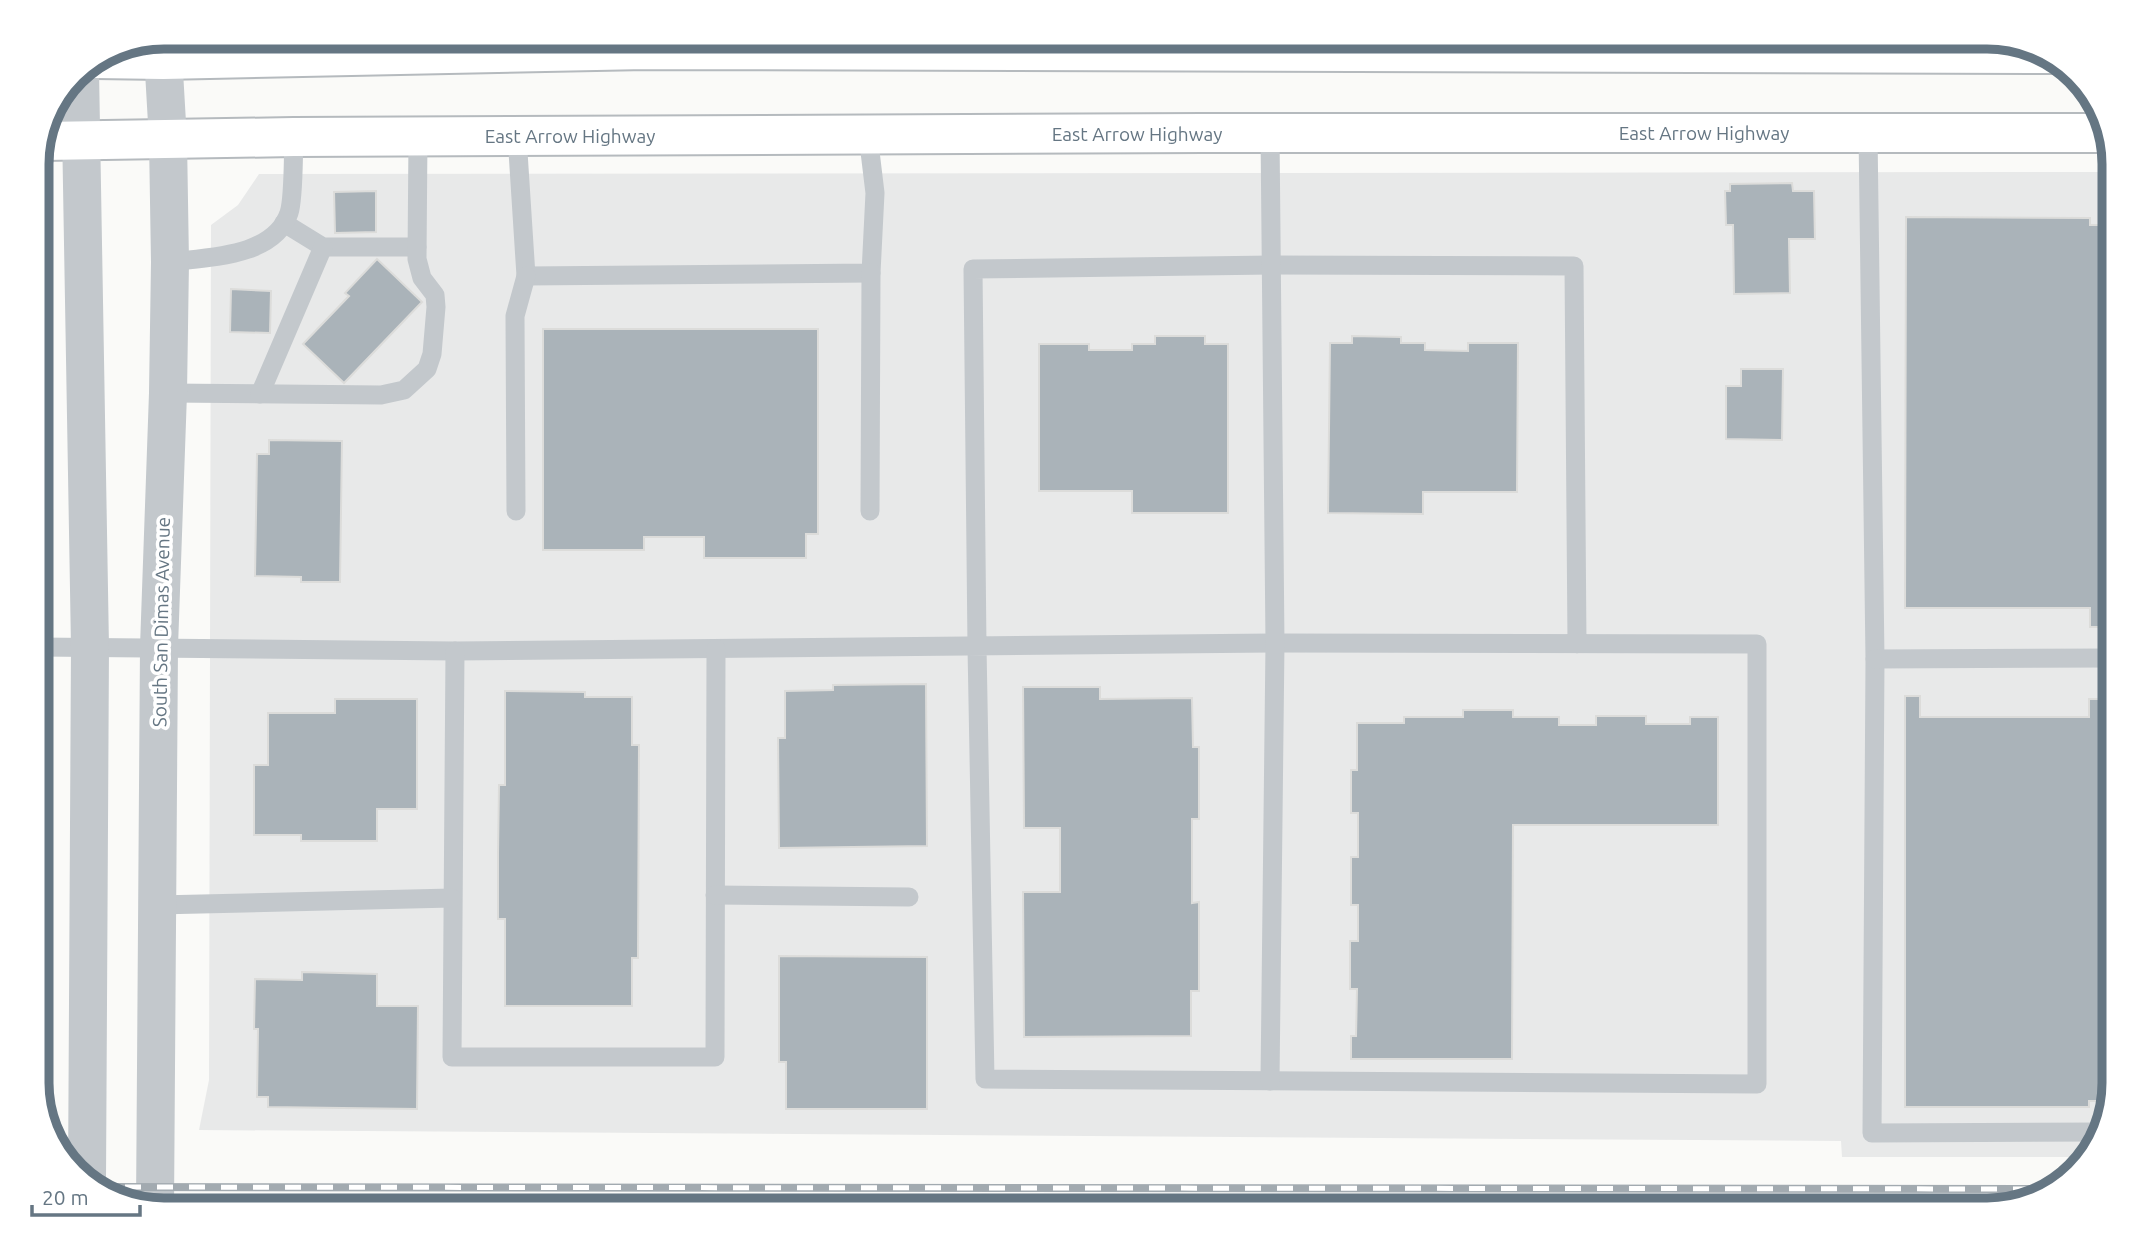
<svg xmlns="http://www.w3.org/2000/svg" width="2151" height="1247" font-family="Ubuntu,sans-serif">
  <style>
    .built { fill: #e8e9e9 }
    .building { fill: #aab3b9; stroke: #dcdcda; stroke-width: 2 }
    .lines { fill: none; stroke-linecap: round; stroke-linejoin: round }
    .primary-casing { stroke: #b5babe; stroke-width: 42 }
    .service { stroke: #c3c8cc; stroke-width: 19 }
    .tertiary { stroke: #c3c8cc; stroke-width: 38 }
    .primary { stroke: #fff; stroke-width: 38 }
    .rail-casing { stroke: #a2aab0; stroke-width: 8 }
    .rail { stroke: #fff; stroke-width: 5; stroke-dasharray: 16; stroke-linecap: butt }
    .labels { text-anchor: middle; stroke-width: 7; stroke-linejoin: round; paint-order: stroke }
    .street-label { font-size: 19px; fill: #657683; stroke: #fff }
    .rim { fill: none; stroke: #657683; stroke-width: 9 }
  </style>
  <rect width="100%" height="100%" fill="#fafaf8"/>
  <polygon class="built" points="2114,172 2114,1083 2097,1146 2087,1157 1842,1157 1841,1141 199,1130 209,1080 211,225 238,205 259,174"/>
  <g class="building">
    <polygon points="1792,183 1793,191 1814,191 1815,239 1789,239 1790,293 1734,294 1733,225 1726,225 1725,191 1730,191 1730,184"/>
    <polygon points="376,191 376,232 335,233 334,192"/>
    <polygon points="1906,217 2090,218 2090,225 2114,225 2114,627 2090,627 2090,608 1905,608"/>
    <polygon points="377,259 422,302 344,383 303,344 349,296 345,293"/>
    <polygon points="231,289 271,291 270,333 230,332"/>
    <polygon points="543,329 818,329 818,534 806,534 806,558 704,558 704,537 644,537 644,550 543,550"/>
    <polygon points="1155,336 1205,336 1205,344 1228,344 1228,513 1132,513 1132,491 1039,491 1039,344 1089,344 1089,350 1132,350 1132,344 1155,344"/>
    <polygon points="1352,336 1401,337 1401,343 1425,343 1425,350 1468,351 1468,343 1518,343 1517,492 1423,492 1423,514 1328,513 1330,343 1352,343"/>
    <polygon points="1741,369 1783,369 1782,440 1726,439 1726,386 1741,386"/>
    <polygon points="269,440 342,441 340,582 301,582 301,577 255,576 257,454 269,454"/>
    <polygon points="926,684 927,846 779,848 778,738 785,738 785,691 833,690 833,685"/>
    <polygon points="1023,687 1100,687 1100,699 1192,698 1193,747 1199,747 1199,819 1192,819 1192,903 1199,902 1199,991 1191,991 1191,1036 1024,1037 1023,892 1060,892 1060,828 1024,828"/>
    <polygon points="505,691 585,692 585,697 632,697 632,745 639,745 638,958 632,958 632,1006 505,1006 505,919 498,919 498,853 499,785 505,785"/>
    <polygon points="1905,696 1920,696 1920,717 2089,717 2089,699 2114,699 2114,1084 2110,1101 2089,1101 2089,1107 1905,1107"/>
    <polygon points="335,699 417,699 417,809 377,809 377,841 301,841 301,835 254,835 254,765 268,765 268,713 335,713"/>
    <polygon points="1463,710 1513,710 1513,717 1559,717 1559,725 1596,725 1596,716 1646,716 1646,724 1690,724 1690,717 1718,717 1718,825 1513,825 1512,1059 1351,1059 1351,1036 1356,1036 1357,989 1350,989 1350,941 1358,941 1358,905 1351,905 1351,857 1358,857 1358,813 1351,813 1351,770 1357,770 1357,723 1404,723 1404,717 1463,717"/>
    <polygon points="779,956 927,957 927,1109 786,1109 786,1062 779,1062"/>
    <polygon points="302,972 377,974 377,1006 418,1006 417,1109 268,1107 268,1097 257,1097 258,1029 254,1029 255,979 302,980"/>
  </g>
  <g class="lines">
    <g class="primary-casing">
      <g id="primary">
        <polyline points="96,59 163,60 646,50 2051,54"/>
        <polyline points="44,141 294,137 1204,133 2107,133"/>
      </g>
    </g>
    <g class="service">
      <polyline points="1868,133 1875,659 1872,1133 2101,1132"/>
      <polyline points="517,136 526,276 871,273 875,193 868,135"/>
      <polyline points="284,223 323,247 417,247"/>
      <path d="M170 262C209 257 274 257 289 213 294 198 293 155 294 137"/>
      <polyline points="168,393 381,395 404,390 427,369 432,354 436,307 435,295 422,278 417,259 418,137"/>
      <polyline points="260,394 323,247"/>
      <polyline points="516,511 515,316 526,276"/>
      <polyline points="870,511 871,273"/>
      <polyline points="37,647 455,651 1275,643 1757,644 1757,1084 985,1079 977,647 973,269 1272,265 1574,266 1577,644"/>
      <polyline points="455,651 452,1057 715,1057 716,649"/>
      <polyline points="1875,659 2114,658"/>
      <polyline points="715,895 909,897"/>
      <polyline points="157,905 452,898"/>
      <polyline points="1270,1081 1275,643 1270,133"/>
    </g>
    <g class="tertiary">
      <polyline points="80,70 90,647 87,1181"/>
      <polyline points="155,1208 159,647 168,393 170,262 168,140 162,37"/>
    </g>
    <use href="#primary" class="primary"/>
    <g class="rail-casing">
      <polyline id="rail" points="93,1187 2055,1189"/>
    </g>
    <use href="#rail" class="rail"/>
  </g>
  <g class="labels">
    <g class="street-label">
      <text x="1704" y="140">East Arrow Highway</text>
      <text x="1137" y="141">East Arrow Highway</text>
      <text x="570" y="143">East Arrow Highway</text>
      <text transform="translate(161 622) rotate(-89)" y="7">South San Dimas Avenue</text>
    </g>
  </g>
  <path d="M0 0H2151V1247H0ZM164 49H1987A115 115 0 0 1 2102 164V1083A115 115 0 0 1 1987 1198H164A115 115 0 0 1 49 1083V164A115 115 0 0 1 164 49Z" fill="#fff" fill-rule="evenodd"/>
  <path class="rim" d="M164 49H1987A115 115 0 0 1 2102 164V1083A115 115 0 0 1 1987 1198H164A115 115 0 0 1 49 1083V164A115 115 0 0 1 164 49Z"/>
  <path d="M32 1205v10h108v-10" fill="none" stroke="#657683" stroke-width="3.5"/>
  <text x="42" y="1205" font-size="21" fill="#657683" stroke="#ffffff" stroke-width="5" paint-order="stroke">20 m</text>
</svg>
